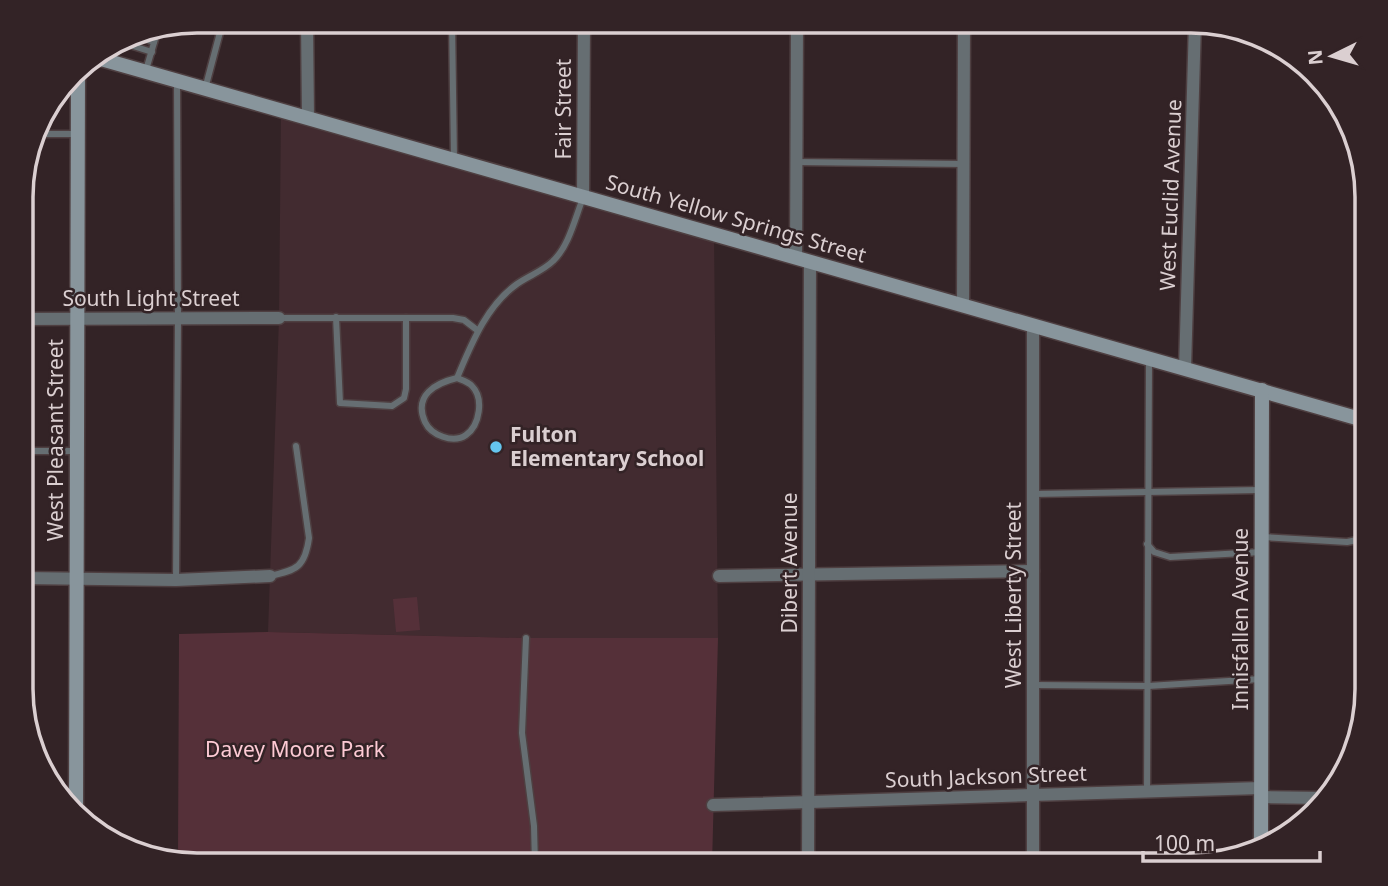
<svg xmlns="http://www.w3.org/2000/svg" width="1388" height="886" font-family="'Noto Sans',sans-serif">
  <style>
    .built { fill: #422b30 }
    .green { fill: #553039 }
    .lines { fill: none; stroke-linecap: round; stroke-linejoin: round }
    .lane-casing { stroke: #4e3f41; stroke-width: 9 }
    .street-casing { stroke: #4e3f41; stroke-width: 15 }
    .secondary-casing { stroke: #4e3f41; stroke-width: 17 }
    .lane { stroke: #666e72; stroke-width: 6 }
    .street { stroke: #666e72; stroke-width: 12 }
    .secondary { stroke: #88959c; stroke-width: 14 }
    .poi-dot { fill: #65c5ee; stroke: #332326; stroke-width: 2.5 }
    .labels { text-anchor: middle; stroke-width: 5; stroke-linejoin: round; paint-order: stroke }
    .street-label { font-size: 21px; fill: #dbcfd1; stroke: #332326 }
    .poi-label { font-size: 21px; font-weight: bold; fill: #dbcfd1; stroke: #332326; text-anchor: start }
    .park-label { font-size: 21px; fill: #fdcad4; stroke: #332326 }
    .rim { fill: none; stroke: #dbcfd1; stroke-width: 3.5 }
  </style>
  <rect width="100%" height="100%" fill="#332326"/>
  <polygon class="built" points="281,111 714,234 718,638 526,638 268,632 279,318"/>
  <g class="green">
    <polygon points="417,597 420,630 396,632 393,599"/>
    <polygon points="268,632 526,638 718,638 712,865 197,865 178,859 179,634"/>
  </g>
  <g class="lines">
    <g class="lane-casing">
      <g id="lane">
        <polyline points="452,21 454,159"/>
        <polyline points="135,36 154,42"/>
        <polyline points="133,46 152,52"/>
        <polyline points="146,70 158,29"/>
        <polyline points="205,89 223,21"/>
        <polyline points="35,134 78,134"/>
        <polyline points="796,162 964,164"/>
        <polyline points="336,317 340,403 392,406 404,398 406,389 406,318"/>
        <polyline points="279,318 453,318 464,320 477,330"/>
        <path d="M457 378C462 380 469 382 472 386 484 398 480 425 466 435 453 444 431 435 425 422 413 395 436 383 457 378 471 345 486 306 517 284 528 276 543 271 553 261 569 246 575 218 583 198"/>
        <polyline points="22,451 77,451"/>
        <polyline points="1033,494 1260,490"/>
        <polyline points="1262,537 1347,542 1357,540 1367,535"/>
        <polyline points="1147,544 1154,552 1170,557 1262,552"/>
        <path d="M270 576C297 570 305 567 309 538L296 446"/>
        <polyline points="176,580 178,318 177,82"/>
        <polyline points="526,638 522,733 534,826 535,865"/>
        <polyline points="1033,685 1148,686 1261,679"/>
        <polyline points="1147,792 1149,360"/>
      </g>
    </g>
    <g class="street-casing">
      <g id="street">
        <polyline points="307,21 308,118"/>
        <polyline points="583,197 584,21"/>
        <polyline points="796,258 797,21"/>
        <polyline points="963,306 964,21"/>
        <polyline points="22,319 279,318"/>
        <polyline points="1185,369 1195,22"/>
        <polyline points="719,576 1033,571"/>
        <polyline points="22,578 176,580 270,576"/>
        <polyline points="1261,797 1325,798"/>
        <polyline points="713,805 1261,788"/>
        <polyline points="808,865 810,262"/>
        <polyline points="1033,865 1033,326"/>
      </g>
    </g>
    <g class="secondary-casing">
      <g id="secondary">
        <polyline points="94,57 1367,421"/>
        <polyline points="76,811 78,69"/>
        <polyline points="1261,847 1262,390"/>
      </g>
    </g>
    <use href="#lane" class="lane"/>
    <use href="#street" class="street"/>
    <use href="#secondary" class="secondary"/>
  </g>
  <circle class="poi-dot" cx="496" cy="447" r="7"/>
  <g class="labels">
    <g class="street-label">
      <text transform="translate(564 109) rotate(-90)" y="7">Fair Street</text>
      <text transform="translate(1171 195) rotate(-88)" y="7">West Euclid Avenue</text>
      <text transform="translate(736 219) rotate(16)" y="7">South Yellow Springs Street</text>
      <text x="151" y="306">South Light Street</text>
      <text transform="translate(56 440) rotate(-90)" y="7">West Pleasant Street</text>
      <text transform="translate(790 563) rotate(-90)" y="7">Dibert Avenue</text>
      <text transform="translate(1014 595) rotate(-90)" y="7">West Liberty Street</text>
      <text transform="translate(1241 619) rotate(-90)" y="7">Innisfallen Avenue</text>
      <text transform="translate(986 777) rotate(-2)" y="7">South Jackson Street</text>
    </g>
    <g class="poi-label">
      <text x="510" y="442">Fulton<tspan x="510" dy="24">Elementary School</tspan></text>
    </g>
    <g class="park-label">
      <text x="295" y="757">Davey Moore Park</text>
    </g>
  </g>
  <path d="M0 0H1388V886H0ZM197 33H1191A164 164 0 0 1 1355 197V689A164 164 0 0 1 1191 853H197A164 164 0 0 1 33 689V197A164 164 0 0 1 197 33Z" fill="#332326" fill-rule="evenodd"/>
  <path class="rim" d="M197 33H1191A164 164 0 0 1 1355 197V689A164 164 0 0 1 1191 853H197A164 164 0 0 1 33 689V197A164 164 0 0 1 197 33Z"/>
  <g transform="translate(1332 56) rotate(265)" stroke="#332326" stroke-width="5" paint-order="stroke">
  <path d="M0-5L12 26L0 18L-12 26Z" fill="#dbcfd1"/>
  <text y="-10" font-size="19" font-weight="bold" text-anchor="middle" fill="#dbcfd1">N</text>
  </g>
  <path d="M1143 851v10h177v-10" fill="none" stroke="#dbcfd1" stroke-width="3.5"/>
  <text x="1154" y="851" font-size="21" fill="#dbcfd1" stroke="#332326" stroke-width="5" paint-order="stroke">100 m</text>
</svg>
